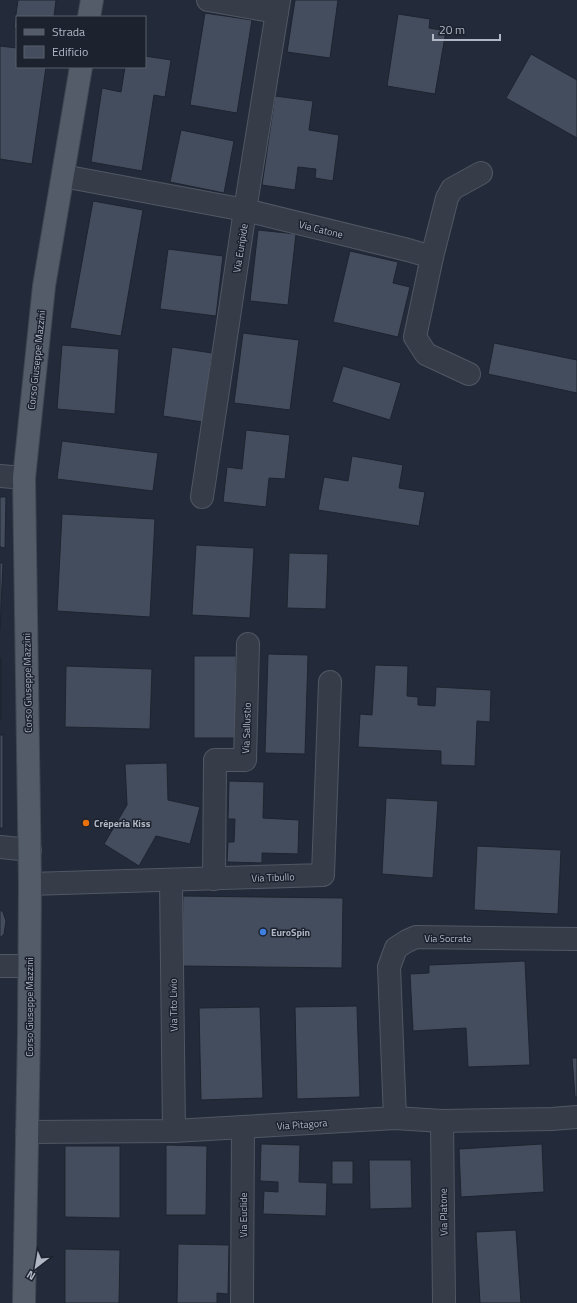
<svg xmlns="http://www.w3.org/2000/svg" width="577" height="1303" font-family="'Titillium Web',sans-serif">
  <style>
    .building { fill: #444d5d; stroke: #1e2430 }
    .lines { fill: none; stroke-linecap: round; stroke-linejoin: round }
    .minor-casing { stroke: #515764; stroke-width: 24 }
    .major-casing { stroke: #404652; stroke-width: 24 }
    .minor { stroke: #363d49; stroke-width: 22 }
    .major { stroke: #545b69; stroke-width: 22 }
    .food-dot { fill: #e8710a; stroke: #1c222e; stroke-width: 1.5 }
    .shop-dot { fill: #3f7fe0; stroke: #1c222e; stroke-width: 1.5 }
    .labels { text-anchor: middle; stroke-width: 3; stroke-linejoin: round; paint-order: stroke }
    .street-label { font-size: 10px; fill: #b1b7c5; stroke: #1c222e }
    .poi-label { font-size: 10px; font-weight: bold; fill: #b1b7c5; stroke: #1c222e; text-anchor: start }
  </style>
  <rect width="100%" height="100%" fill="#232a39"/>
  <g class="building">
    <polygon points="18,0 56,0 54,17 17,17 17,28 14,28"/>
    <polygon points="295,0 338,0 330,58 287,52"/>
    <polygon points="205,13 252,20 237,113 190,105"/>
    <polygon points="398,14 430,19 429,28 446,31 435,94 387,86"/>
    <polygon points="0,46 17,48 17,67 46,67 32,164 0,159"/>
    <polygon points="531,54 577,80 577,138 506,98"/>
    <polygon points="145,56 171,60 165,97 154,95 142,171 91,162 102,88 121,92 125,67 145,67"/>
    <polygon points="275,96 313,101 309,130 339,135 333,181 315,178 316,169 298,167 295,190 262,185"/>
    <polygon points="181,130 234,141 224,193 170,182"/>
    <polygon points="93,201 143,210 121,336 70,328"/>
    <polygon points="258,230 296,234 288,305 250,301"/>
    <polygon points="168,249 223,256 216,316 160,309"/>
    <polygon points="350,251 398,262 393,283 410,287 398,337 333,322"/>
    <polygon points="243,333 299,340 290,410 234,403"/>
    <polygon points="494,343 577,360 577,393 488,374"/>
    <polygon points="62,345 119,349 115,414 57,409"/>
    <polygon points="172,347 212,353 203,422 163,416"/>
    <polygon points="343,366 401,383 390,420 332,402"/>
    <polygon points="246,430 290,435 285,479 269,478 266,507 223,502 227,467 242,469"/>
    <polygon points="62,441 158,453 153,491 57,479"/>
    <polygon points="352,456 403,465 399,488 425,492 419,526 318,510 324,477 348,481"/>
    <polygon points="0,497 6,497 5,548 0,547"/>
    <polygon points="62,514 155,519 150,617 57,611"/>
    <polygon points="196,545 254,548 250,618 192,615"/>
    <polygon points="289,553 328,554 326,609 287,608"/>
    <polygon points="0,563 3,563 0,630"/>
    <polygon points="268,654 308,655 305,754 265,753"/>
    <rect x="194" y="656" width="42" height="82"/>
    <rect x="0" y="658" width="1" height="62"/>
    <polygon points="375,665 408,666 407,696 418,697 418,705 435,706 436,687 491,690 490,722 477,721 475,766 441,765 441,751 358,747 360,714 372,715"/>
    <polygon points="66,666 152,669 150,729 65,727"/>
    <rect x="0" y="735" width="3" height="93"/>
    <polygon points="167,763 168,800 200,807 190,844 156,836 139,866 104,844 127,805 125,764"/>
    <polygon points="229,781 264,782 263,818 299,820 298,854 262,853 262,863 227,862 228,842 234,842 235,819 228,819"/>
    <polygon points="386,798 438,801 433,878 382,874"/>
    <polygon points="477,846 561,850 558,914 474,910"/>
    <polygon points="183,896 343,898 342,968 182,966"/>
    <polygon points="0,910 3,912 6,921 4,934 0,938"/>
    <polygon points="525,961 530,1065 468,1067 466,1028 413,1031 410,974 429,973 429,965"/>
    <polygon points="357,1006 360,1097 297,1099 295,1007"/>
    <polygon points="260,1007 263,1098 201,1100 199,1008"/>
    <polygon points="572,1058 577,1058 577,1097 575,1097"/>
    <polygon points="261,1144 300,1145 299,1182 327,1183 326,1216 263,1214 264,1191 278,1192 278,1182 260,1181"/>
    <polygon points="542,1144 544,1192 461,1197 459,1149"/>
    <polygon points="166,1145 207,1146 206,1215 166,1215"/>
    <polygon points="65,1146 120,1146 120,1218 65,1217"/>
    <polygon points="369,1160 411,1160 412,1208 370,1209"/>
    <rect x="332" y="1161" width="21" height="23"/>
    <polygon points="516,1230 521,1303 480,1303 476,1232"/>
    <polygon points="178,1244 229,1245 228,1294 217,1293 217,1303 177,1303"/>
    <polygon points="65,1249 120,1250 119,1303 65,1303"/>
  </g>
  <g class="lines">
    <g class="minor-casing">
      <g id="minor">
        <polyline points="208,0 277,12"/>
        <polyline points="63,176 245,210 408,250 432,257 415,337 426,354 469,374"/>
        <polyline points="432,257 447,198 452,189 481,173"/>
        <polyline points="0,476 24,478"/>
        <polyline points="202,497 245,210 279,0"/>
        <polyline points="0,847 30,850"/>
        <polyline points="214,879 215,760 245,760 248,644"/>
        <polyline points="171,880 174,1131"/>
        <polyline points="30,884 323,875 330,682"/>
        <polyline points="0,966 29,966"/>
        <polyline points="395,1118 389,967 396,948 407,941 416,937 577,939"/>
        <polyline points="442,1121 444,1303"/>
        <polyline points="27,1132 174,1131 395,1118 442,1121 552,1119 577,1117"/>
        <polyline points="242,1303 243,1127"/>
      </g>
    </g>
    <g class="major-casing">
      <g id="major">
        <polyline points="89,17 92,0"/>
        <polyline points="24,1303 29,1032 30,884 24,478 44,286 81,67"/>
      </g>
    </g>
    <use href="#minor" class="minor"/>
    <use href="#major" class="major"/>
  </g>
  <circle class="food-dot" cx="86" cy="823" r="4"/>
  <circle class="shop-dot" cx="263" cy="932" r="4"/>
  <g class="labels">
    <g class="street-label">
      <text transform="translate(321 229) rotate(14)" y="4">Via Catone</text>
      <text transform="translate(240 248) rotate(-81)" y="4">Via Euripide</text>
      <text transform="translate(36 360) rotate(-84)" y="4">Corso Giuseppe Mazzini</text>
      <text transform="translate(27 683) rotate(-91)" y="4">Corso Giuseppe Mazzini</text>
      <text transform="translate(246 728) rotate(-88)" y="4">Via Sallustio</text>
      <text transform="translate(273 877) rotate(-2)" y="4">Via Tibullo</text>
      <text x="448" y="942">Via Socrate</text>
      <text transform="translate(173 1005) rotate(-91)" y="4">Via Tito Livio</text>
      <text transform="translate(29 1007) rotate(-90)" y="4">Corso Giuseppe Mazzini</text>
      <text transform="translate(302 1124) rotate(-4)" y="4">Via Pitagora</text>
      <text transform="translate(443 1212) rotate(-91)" y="4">Via Platone</text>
      <text transform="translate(243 1215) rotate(-90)" y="4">Via Euclide</text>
    </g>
    <g class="poi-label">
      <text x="94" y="827">Crêperia Kiss</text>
      <text x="271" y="936">EuroSpin</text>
    </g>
  </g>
  <rect x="16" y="16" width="130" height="52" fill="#1c222e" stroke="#585e6a"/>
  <rect x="24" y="29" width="20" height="6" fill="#545b69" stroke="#585e6a"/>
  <text x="52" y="36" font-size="12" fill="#b1b7c5">Strada</text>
  <rect x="24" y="46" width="20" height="12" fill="#444d5d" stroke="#585e6a"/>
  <text x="52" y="56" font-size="12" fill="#b1b7c5">Edificio</text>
  <g transform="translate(36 1267) rotate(211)" stroke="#1c222e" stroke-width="3" paint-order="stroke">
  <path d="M0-3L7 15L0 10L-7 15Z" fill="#b1b7c5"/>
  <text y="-6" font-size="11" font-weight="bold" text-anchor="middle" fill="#b1b7c5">N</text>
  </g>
  <path d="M433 34v6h67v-6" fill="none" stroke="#b1b7c5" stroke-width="2"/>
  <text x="439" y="34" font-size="12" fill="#b1b7c5" stroke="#1c222e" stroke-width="3" paint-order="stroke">20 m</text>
</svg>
